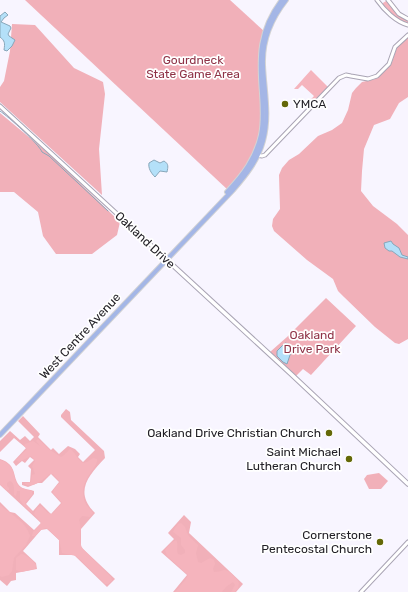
<svg xmlns="http://www.w3.org/2000/svg" width="408" height="592" font-family="Rubik,sans-serif">
  <style>
    .green { fill: #f1b0b9 }
    .forest { fill: #f5b4bd }
    .water { fill: #b4e0f9; stroke: #88a7ba }
    .lines { fill: none; stroke-linecap: round; stroke-linejoin: round }
    .stream { stroke: #88a7ba; stroke-width: 1 }
    .tertiary-casing { stroke: #a9a4b4; stroke-width: 5 }
    .secondary-casing { stroke: #a9a4b4; stroke-width: 5.5 }
    .primary-casing { stroke: #d3d3d4; stroke-width: 6 }
    .tertiary { stroke: #fff; stroke-width: 3 }
    .secondary { stroke: #fff; stroke-width: 3.5 }
    .primary { stroke: #a4b6e6; stroke-width: 4 }
    .poi-dot { fill: #646807; stroke: #fff; stroke-width: 1.5 }
    .labels { text-anchor: middle; stroke-width: 3.5; stroke-linejoin: round; paint-order: stroke }
    .park-label { font-size: 12px; fill: #8f3347; stroke: #fff }
    .poi-label { font-size: 12px; fill: #232127; stroke: #fff; text-anchor: end }
    .street-label { font-size: 12px; fill: #232127; stroke: #fff }
  </style>
  <rect width="100%" height="100%" fill="#f8f5ff"/>
  <g class="green">
    <polygon points="25,0 230,0 265,32 264,118 256,153 229,191"/>
    <polygon points="12,24 35,25 74,68 103,82 105,94 99,149 102,195 0,102 0,87 4,81 10,51"/>
    <polygon points="408,37 408,97 399,103 390,119 374,125 364,149 362,171 361,191 373,206 397,224 408,235 408,339 399,344 395,343 375,327 344,297 338,291 333,279 307,260 274,231 272,226 273,219 280,209 279,175 282,168 289,160 299,154 318,136 332,130 342,123 348,110 352,93 356,88 362,82 375,79 381,74 392,62 397,47"/>
    <polygon points="0,113 53,157 120,222 117,235 92,254 56,254 43,236 38,212 14,192 0,192"/>
    <polygon points="326,298 356,326 311,375 303,369 295,377 270,352 287,337"/>
    <path d="M66 409 70 412 71 420 104 451 105 458C88 476 74 492 95 513L81 529V547L115 579 107 587 74 555H59V540L47 529 41 530 23 551 36 563 37 569 16 573V580L11 581 7 586 0 580V502L10 512 15 513 34 530 41 523 0 485V459C19 465 11 479 21 487 25 490 30 489 34 491V494L26 504 33 511 40 503 51 514 61 503 51 492 59 482 51 474 42 483H38L28 487 22 485V482H30L31 469 28 466 34 460 30 457 25 463 22 461 16 466 13 462 26 448 14 438 0 452V441L10 431 20 440 25 436 30 441 34 437 18 421 23 416 40 434 38 437 51 450 53 448 59 454 68 446 75 449 80 454 78 457 83 462 95 450 61 417V415Z"/>
    <polygon points="379,473 388,481 381,489 369,489 364,479 367,475"/>
    <polygon points="184,515 191,522 189,533 243,584 236,592 173,592 187,575 161,552 174,539 168,533"/>
  </g>
  <g class="forest">
    <path d="M386 1 394 9 408 19V24C398 19 390 14 383 5V3Z"/>
    <polygon points="311,70 328,87 308,108 305,106 314,96 302,85 298,89 294,89"/>
    <path d="M38 439 50 450 61 457 63 456 70 449C76 452 76 459 83 463L87 462 93 458 97 459C99 467 78 480 84 499 85 505 90 508 93 513L90 517 82 516 79 520C83 529 77 541 83 549L111 577 112 581 108 584H105L76 556 62 553 59 540 49 530 46 528 42 529 35 536H32L33 532 41 523 34 514 35 511 38 507 41 506 48 513 52 514 62 503 53 493 54 489 60 482 53 474H50C44 479 32 489 25 484V483L31 482 32 475 35 474 32 466 35 461 34 459 31 456 19 462 16 460 27 449 24 446 25 444 33 441 40 446 36 441Z"/>
    <path d="M0 460C19 466 10 478 20 487 24 490 29 489 32 491V495L25 503 32 511V513L24 506 20 500V491H17L16 496 14 495C14 490 15 483 10 481L7 483V486L9 488V490H6L0 484Z"/>
    <path d="M0 505C10 514 26 521 30 536L26 545 14 558 12 571 9 575 2 577 0 576Z"/>
    <path d="M181 523 185 527 188 535 198 545 196 553 198 562 201 563 210 558 214 560 215 564 213 569 214 572C218 572 220 571 224 570 229 570 237 578 239 583L238 588 235 592H231L235 585 233 582 226 587 222 592H175L186 579 188 575 167 556 165 550 171 543 176 540C179 544 176 549 178 554L181 555 185 553V550L181 545V538L173 532 175 528 178 524Z"/>
    <path d="M21 554C26 554 33 561 36 565L35 569 21 572 16 570V558Z"/>
  </g>
  <g class="water">
    <path d="M5 12 8 15 4 18 1 22 10 26 11 28 8 34 9 36 15 40 12 46 7 51 4 50C5 43 5 41 0 37V16Z"/>
    <path d="M154 160 160 163 164 161C169 164 168 167 167 172L160 171 155 177C151 173 148 168 149 163Z"/>
    <polygon points="391,241 393,244 399,248 402,255 408,257 408,259 400,257 392,251 389,251 385,248 384,243"/>
    <polygon points="285,343 289,344 293,350 290,355 287,364 283,362 277,356 277,351"/>
  </g>
  <g class="lines">
    <path class="stream" d="M0 111C9 117 39 144 42 152L49 156 108 211"/>
    <g class="tertiary-casing">
      <g id="tertiary">
        <path d="M377 0C384 10 396 22 408 25"/>
        <polyline points="388,0 399,14 408,19"/>
        <polyline points="0,106 166,259"/>
        <polyline points="256,155 262,156 265,155 339,78 346,75 351,76 368,79 377,76 389,64 395,47 408,35"/>
        <polyline points="361,592 408,542"/>
      </g>
    </g>
    <g class="secondary-casing">
      <polyline id="secondary" points="166,259 291,374 408,484"/>
    </g>
    <g class="primary-casing">
      <g id="primary">
        <path d="M227 192C243 175 256 158 261 135 264 121 263 107 262 93 259 57 259 30 282 0"/>
        <path d="M0 435 233 190C246 175 258 160 263 141 270 116 264 90 263 65 262 41 271 19 286 0"/>
      </g>
    </g>
    <use href="#tertiary" class="tertiary"/>
    <use href="#secondary" class="secondary"/>
    <use href="#primary" class="primary"/>
  </g>
  <g class="poi-dot">
    <circle cx="285" cy="104" r="4"/>
    <circle cx="329" cy="433" r="4"/>
    <circle cx="349" cy="459" r="4"/>
    <circle cx="380" cy="542" r="4"/>
  </g>
  <g class="labels">
    <g class="park-label">
      <text x="193" y="64">Gourdneck<tspan x="193" dy="14">State Game Area</tspan></text>
      <text x="312" y="339">Oakland<tspan x="312" dy="14">Drive Park</tspan></text>
    </g>
    <g class="poi-label">
      <text x="293" y="108" text-anchor="start">YMCA</text>
      <text x="321" y="437">Oakland Drive Christian Church</text>
      <text x="341" y="456">Saint Michael<tspan x="341" dy="14">Lutheran Church</tspan></text>
      <text x="372" y="539">Cornerstone<tspan x="372" dy="14">Pentecostal Church</tspan></text>
    </g>
    <g class="street-label">
      <text transform="translate(145 240) rotate(43)" y="4">Oakland Drive</text>
      <text transform="translate(80 336) rotate(-47)" y="4">West Centre Avenue</text>
    </g>
  </g>
</svg>
